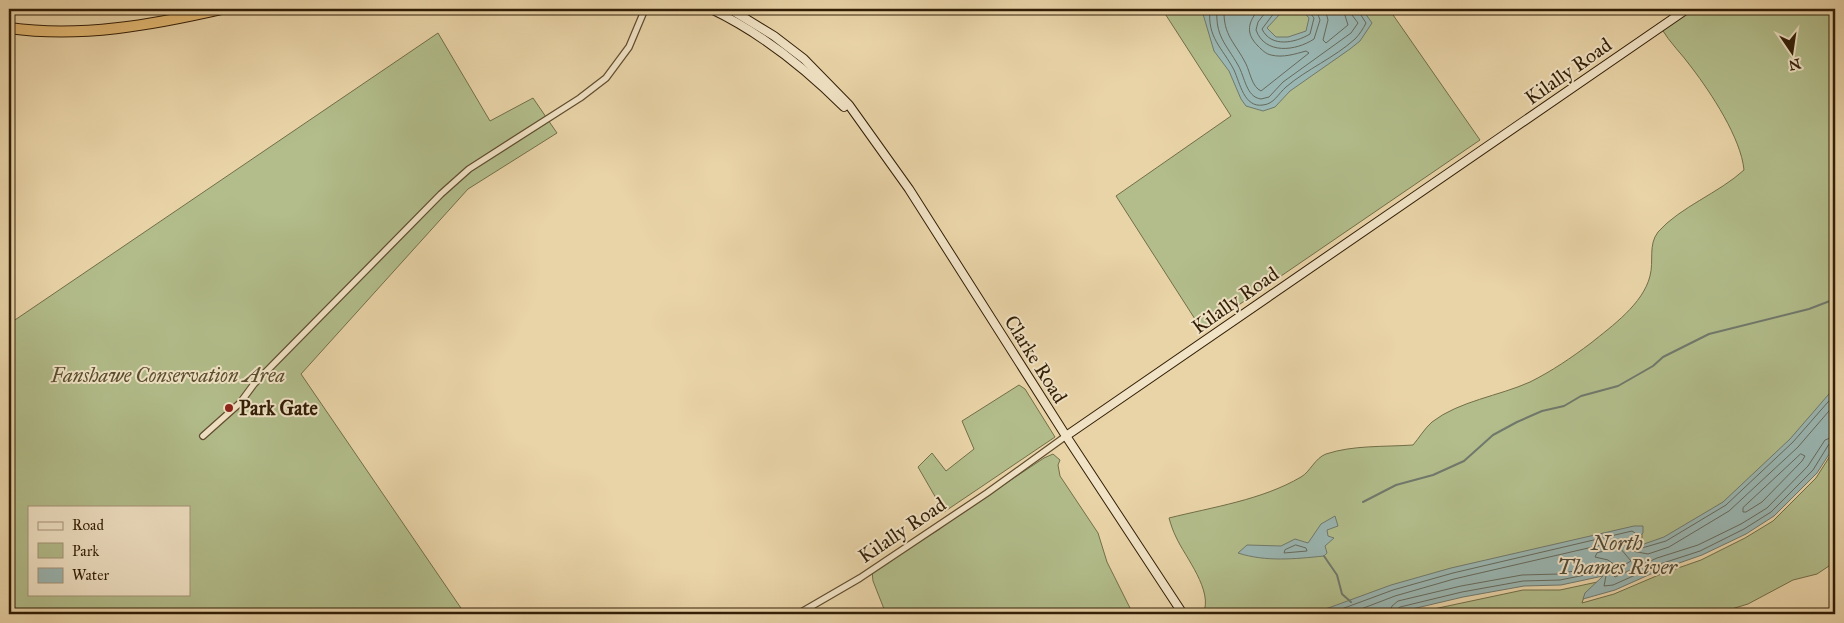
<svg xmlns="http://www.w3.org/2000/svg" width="1844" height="623" font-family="'IM FELL Great Primer',serif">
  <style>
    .green { fill: #b2bd8b; stroke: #726e48; fill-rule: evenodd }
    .water { fill: #9ab6b2; stroke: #70796d }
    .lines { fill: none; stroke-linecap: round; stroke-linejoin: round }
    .shore { stroke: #666a5c; stroke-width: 1 }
    .stream { stroke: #70796d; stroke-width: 2 }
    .street-casing { stroke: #604c2e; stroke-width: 8 }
    .secondary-casing { stroke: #321e06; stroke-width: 10 }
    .highway-casing { stroke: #321e06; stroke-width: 12 }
    .street { stroke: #f1e3c6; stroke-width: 5.5 }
    .secondary { stroke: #f1e3c6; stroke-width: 8 }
    .highway { stroke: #e4ba74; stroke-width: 10 }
    .poi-dot { fill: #8f2418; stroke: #f1e3c6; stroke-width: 2 }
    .labels { text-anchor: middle; stroke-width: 4; stroke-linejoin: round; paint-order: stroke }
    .street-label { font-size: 20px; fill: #321e06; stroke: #f1e3c6 }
    .park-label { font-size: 20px; font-style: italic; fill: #584e2e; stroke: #f1e3c6 }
    .poi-label { font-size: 20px; font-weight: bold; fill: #321e06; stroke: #f1e3c6; text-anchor: start }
    .water-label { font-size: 21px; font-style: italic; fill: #514c3a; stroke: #f1e3c6 }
  </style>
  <rect width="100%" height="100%" fill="#e9d4a8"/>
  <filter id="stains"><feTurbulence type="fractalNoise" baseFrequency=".004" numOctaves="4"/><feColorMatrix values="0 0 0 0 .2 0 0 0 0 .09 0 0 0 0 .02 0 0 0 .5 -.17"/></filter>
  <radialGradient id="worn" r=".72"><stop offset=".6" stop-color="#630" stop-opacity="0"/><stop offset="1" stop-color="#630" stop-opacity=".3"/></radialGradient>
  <g class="green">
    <polygon points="1162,9 1395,9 1391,12 1480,140 1202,330 1116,196 1231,116"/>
    <path d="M1694 9H1835V389C1781 451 1723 519 1643 548L1636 544 1642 538V530L1321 614H1203C1214 591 1185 557 1176 537 1173 531 1171 525 1169 518 1213 507 1262 500 1301 477 1310 472 1315 458 1326 454 1353 445 1384 447 1413 445 1419 438 1425 428 1432 422 1459 401 1499 396 1530 382 1552 371 1571 358 1591 343 1612 326 1643 304 1650 276 1654 261 1648 245 1658 232 1680 207 1719 193 1744 170 1741 138 1711 93 1692 68 1682 54 1670 43 1661 28Z"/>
    <path d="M438 33 490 121 533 98 557 133 468 189 301 374 465 614H9V324ZM29 507H189V594H29Z"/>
    <polygon points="1019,385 1025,389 1055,437 944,512 918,467 932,453 946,471 974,449 962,421"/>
    <polygon points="1835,448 1835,562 1817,574 1793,580 1748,604 1715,614 1410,614 1523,590 1560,590 1602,581 1584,597 1582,603 1614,594 1661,574 1701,560 1745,538 1773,521 1816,478"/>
    <polygon points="1053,454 1060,460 1058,465 1060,476 1098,533 1107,562 1133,614 886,614 873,581 872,571 940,529 949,521 1044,458"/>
  </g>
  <g class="water">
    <polygon points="1207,9 1279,9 1280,14 1267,28 1276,37 1288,37 1306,31 1309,18 1301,9 1359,9 1365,13 1372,23 1360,41 1350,49 1290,91 1275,107 1263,111 1246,106 1241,99 1229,71 1214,51 1203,14"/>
    <polygon points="1835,387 1835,445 1817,473 1774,516 1746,534 1702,555 1662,569 1615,590 1583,599 1585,593 1603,576 1561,585 1524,586 1463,597 1391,614 1312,614 1391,585 1451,568 1634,526 1643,526 1643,533 1637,539 1638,542 1644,544 1664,537 1723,502 1790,439"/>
    <path d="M1335 516 1338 526 1327 530 1328 536 1334 538 1325 546 1327 553 1324 556C1295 559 1266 562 1238 553L1247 545 1281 546 1295 539 1308 543 1321 524Z"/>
  </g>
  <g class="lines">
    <g class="shore">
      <path d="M1210 9C1207 38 1222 47 1234 70 1240 83 1244 108 1263 105 1274 104 1278 94 1286 87 1307 69 1334 58 1355 39 1359 35 1363 29 1366 23L1357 9"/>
      <path d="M1217 9C1215 36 1226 44 1238 65 1245 77 1246 97 1261 99L1269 97 1283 82 1351 33 1358 23 1352 15 1351 9"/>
      <path d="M1224 9C1223 36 1235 42 1246 64 1250 72 1252 87 1261 91L1309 53 1306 51C1295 54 1283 58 1271 55 1266 54 1262 50 1258 46 1245 33 1248 22 1259 9"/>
      <path d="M1268 9 1258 22 1256 30C1265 55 1296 51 1314 39L1320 20 1316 9"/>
      <path d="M1274 9V13L1262 29C1271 48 1295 43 1310 34L1314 18 1307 9"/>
      <polyline points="1325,9 1328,20 1323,40 1326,43 1348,25 1343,9"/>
      <polygon points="1801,454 1805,456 1802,461 1762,502 1746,512 1743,512 1743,508"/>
      <polygon points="1296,545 1306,548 1307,551 1284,553 1285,550"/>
      <polygon points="1620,548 1631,561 1619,568 1608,560 1595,557 1597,553"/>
      <polyline points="1328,614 1393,590 1453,573 1632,531 1635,533 1632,539 1634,544 1642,548 1666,541 1726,505 1793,442 1835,394"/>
      <polyline points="1348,614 1395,596 1454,579 1623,540 1632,551 1648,554 1669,547 1729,511 1798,447 1835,404"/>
      <polyline points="1389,614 1392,606 1398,601 1461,586 1522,575 1559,574 1599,566 1607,568 1615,577 1657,558 1698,545 1741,524 1767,508 1808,466 1825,440 1835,436"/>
      <polyline points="1396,614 1397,609 1400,607 1462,592 1523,581 1560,580 1600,572 1606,576 1604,586 1613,585 1660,564 1700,551 1744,529 1771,512 1813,470 1829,444 1835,442"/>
    </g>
    <g class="stream">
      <polyline points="1363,502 1396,485 1433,475 1464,461 1493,435 1517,422 1542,411 1564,406 1581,396 1618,386 1653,366 1663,357 1709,334 1809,309 1835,299"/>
      <polyline points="1324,556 1337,575 1342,594 1351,602"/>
    </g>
    <g class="street-casing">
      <g id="street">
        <polyline points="203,436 240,403 254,384 441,194 469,169 580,98 606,78 629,47 645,9"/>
        <polyline points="798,614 860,578 987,493 1066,436"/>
      </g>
    </g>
    <g class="secondary-casing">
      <g id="secondary">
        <path d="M711 9C761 33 805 68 844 107"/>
        <polyline points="730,9 774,36 804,59 849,105 909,189 1066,436 1183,614"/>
        <polyline points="1066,436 1687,9"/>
      </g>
    </g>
    <g class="highway-casing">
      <path id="highway" d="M9 28C81 38 152 25 222 9"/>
    </g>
    <use href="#street" class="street"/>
    <use href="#secondary" class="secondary"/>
    <use href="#highway" class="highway"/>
  </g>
  <circle class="poi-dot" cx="229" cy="408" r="5"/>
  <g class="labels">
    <g class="street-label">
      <text transform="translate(1568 71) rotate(-35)" y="7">Kilally Road</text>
      <text transform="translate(1235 300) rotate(-35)" y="7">Kilally Road</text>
      <text transform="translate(1036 359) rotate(58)" y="7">Clarke Road</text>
      <text transform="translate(902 530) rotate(-34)" y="7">Kilally Road</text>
    </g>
    <g class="park-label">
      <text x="168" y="382">Fanshawe Conservation Area</text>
    </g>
    <g class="poi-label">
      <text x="239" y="415">Park Gate</text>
    </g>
    <g class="water-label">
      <text x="1617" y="550">North<tspan x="1617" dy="24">Thames River</tspan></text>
    </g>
  </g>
  <rect width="1844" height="623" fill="none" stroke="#e9d4a8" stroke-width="30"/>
  <rect x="10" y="10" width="1824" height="603" fill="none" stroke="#321e06" stroke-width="2.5"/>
  <rect x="15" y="15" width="1814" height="593" fill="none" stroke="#321e06"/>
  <rect x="28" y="506" width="162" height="90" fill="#f1e3c6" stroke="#a59479"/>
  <rect x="38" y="522" width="25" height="8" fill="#f1e3c6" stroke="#a59479"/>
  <text x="72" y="530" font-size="15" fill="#321e06">Road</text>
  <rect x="38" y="543" width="25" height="15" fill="#b2bd8b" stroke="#a59479"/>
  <text x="72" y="556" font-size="15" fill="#321e06">Park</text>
  <rect x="38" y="568" width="25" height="15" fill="#9ab6b2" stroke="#a59479"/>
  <text x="72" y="580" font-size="15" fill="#321e06">Water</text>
  <g transform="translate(1792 52) rotate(167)" stroke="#f1e3c6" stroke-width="4" paint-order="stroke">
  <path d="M0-4L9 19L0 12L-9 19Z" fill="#321e06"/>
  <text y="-8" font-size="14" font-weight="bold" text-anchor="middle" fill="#321e06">N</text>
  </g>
  <rect width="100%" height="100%" filter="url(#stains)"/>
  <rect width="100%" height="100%" fill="url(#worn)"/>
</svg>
